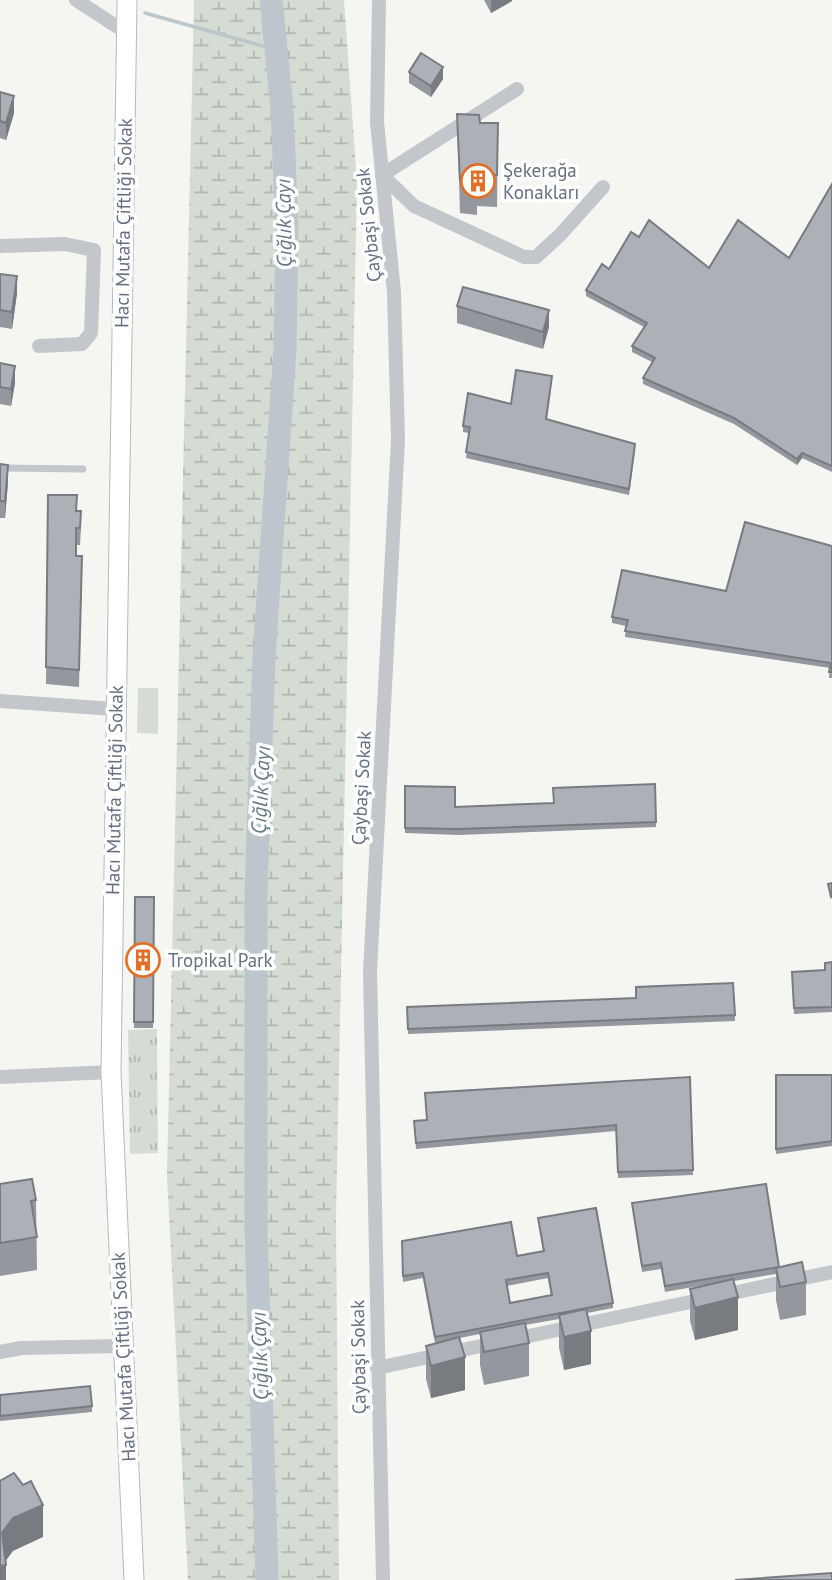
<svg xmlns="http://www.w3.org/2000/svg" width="832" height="1580" font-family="'PT Sans',sans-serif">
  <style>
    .grass { fill: #d5dcd3 }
    .wetland { fill: url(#wetland-marsh) }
    .park { fill: url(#park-tufts) }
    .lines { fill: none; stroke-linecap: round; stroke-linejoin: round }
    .stream { stroke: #bcc6cc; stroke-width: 3.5 }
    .river { stroke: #bcc6cc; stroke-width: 23 }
    .secondary-casing { stroke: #b6b9be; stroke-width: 21 }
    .lane { stroke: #c3c6ca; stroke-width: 7 }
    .street { stroke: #c3c6ca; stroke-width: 14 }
    .secondary { stroke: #fff; stroke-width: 19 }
    .wall { fill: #94989e; fill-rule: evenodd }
    .shaded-wall { fill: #787c81 }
    .building { fill: #acb1b8; stroke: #787c81; stroke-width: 2; fill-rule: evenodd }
    .labels { text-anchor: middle; stroke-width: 7; stroke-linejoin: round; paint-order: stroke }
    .poi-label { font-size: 19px; fill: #657183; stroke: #fff; text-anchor: start }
    .street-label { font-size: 19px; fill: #657183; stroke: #fff }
    .water-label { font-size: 21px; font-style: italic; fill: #657986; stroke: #fff }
  </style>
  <defs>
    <pattern id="wetland-marsh" width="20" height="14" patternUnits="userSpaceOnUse" patternTransform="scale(1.75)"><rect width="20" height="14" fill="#d5dcd3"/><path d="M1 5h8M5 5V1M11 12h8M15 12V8" fill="none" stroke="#b0b7b1"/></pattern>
    <pattern id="park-tufts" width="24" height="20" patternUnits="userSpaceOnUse" patternTransform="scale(1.75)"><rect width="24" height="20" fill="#d5dcd3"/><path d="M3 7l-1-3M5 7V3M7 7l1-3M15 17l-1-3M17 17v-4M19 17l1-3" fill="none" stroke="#b0b7b1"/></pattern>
  </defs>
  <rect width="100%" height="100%" fill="#f5f6f2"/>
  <polygon class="grass" points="138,688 158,688 158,734 137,733"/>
  <polygon class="wetland" points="194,0 344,0 357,183 336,1217 339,1580 188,1580 167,1176"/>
  <polygon class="park" points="157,1029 158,1153 130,1154 128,1030"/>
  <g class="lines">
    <polyline class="stream" points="145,13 277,50"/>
    <polyline class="river" points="267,1580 256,1228 256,893 264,657 285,349 287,229 282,109 271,0"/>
    <g class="secondary-casing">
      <polyline id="secondary" points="127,0 111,1072 134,1580"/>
    </g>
    <polyline class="lane" points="0,468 83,469"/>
    <g class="street">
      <polyline points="76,0 116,26 127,28"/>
      <polyline points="379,0 377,122 394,292 398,440 370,972 383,1580"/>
      <polyline points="517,89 382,175 414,206 524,257 536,257 560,235 603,187"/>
      <polyline points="0,246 65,244 94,250 91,333 82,344 39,346"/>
      <polyline points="0,701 114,709"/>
      <polyline points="0,1077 111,1072"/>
      <polyline points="0,1352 21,1348 122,1346"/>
      <polyline points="377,1368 832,1272"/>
    </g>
    <use href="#secondary" class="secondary"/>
  </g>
  <g class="wall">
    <polygon points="484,0 512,0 512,1 491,13"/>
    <polygon points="409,72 443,79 431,97 409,83"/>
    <polygon points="0,92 14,113 6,140 0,138"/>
    <polygon points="457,114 480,123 498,123 497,207 477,206 477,215 460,213"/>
    <polygon points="832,184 832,472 802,458 797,465 734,424 643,384 643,378 652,362 632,352 632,346 644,327 586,296 586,290 609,269 639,237 709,268 789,258"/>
    <polygon points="0,274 17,293 12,329 0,327"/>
    <polygon points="457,306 549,327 543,349 457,323"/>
    <polygon points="0,363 15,383 11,406 0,404"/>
    <polygon points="552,381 547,419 635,450 629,495 466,458 469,433 463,432 463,426 511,404"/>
    <polygon points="0,464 8,482 5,518 0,518"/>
    <polygon points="48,495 77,511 81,528 80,545 76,545 76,556 82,574 79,687 46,684"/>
    <polygon points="832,546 832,678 829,678 830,668 625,637 626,626 612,623 612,617 726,591"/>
    <polygon points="655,784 656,827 458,835 405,833 405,786 455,807 554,803"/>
    <polygon points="135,897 154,897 153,1028 134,1028"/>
    <polygon points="832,962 832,1012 794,1014 792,972 825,970"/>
    <polygon points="407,1007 735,1015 735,1021 408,1034"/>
    <polygon points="776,1075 832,1075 832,1146 776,1154"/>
    <polygon points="690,1077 693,1175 618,1178 616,1131 416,1149 414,1121 426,1120"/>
    <polygon points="0,1184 36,1200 37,1270 0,1276"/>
    <polygon points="632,1203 779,1267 806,1282 806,1315 780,1320 776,1300 776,1274 734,1281 738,1330 695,1340 690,1321 690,1289 705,1285 665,1292 661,1269 642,1272"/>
    <path d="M538 1218 613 1303V1308L587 1313 591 1364 564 1370 559 1348V1319L525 1325 529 1343V1376L484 1385 480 1365V1334L460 1338 465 1390 431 1398 426 1379V1346L449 1340 435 1343 423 1278 403 1282 402 1241 517 1256 543 1251ZM548 1278 551 1296 510 1303 507 1286Z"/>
    <polygon points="0,1395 92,1406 92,1412 0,1421"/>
  </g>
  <g class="shaded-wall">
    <polygon points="493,0 512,0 512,1 491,13 491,1"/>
    <polygon points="443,67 443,79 431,97 431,86"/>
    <polygon points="14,96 14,113 6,140 6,123"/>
    <polygon points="17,276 17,293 12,329 12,312"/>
    <polygon points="549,310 549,327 543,349 543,332"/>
    <polygon points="15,366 15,383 11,406 11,389"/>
    <polygon points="802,453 802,458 797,465 797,459"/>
    <polygon points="8,465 8,482 5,518 5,501"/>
    <polygon points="738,1297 738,1330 695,1340 695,1308"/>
    <polygon points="591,1331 591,1364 564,1370 564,1337"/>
    <polygon points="465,1357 465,1390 431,1398 431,1366"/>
    <polygon points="43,1505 43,1537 13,1551 2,1566 2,1533 13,1518"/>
    <polygon points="6,1565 6,1580 0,1580 0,1566"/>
  </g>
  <g class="building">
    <polygon points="421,53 443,67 431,86 409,72"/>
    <polygon points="0,92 14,96 6,123 0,121"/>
    <polygon points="457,114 479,115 480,123 498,123 497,175 477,173 477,182 460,181"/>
    <polygon points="832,184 832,466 802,453 797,459 734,418 643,378 655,358 632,346 647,323 586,290 602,264 609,269 631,232 639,237 649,220 709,268 738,220 789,258"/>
    <polygon points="0,274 17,276 12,312 0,310"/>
    <polygon points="463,287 549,310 543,332 457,306"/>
    <polygon points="0,363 15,366 11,389 0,387"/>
    <polygon points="516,370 552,376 546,419 635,444 629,489 466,452 470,427 463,426 468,393 511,404"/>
    <polygon points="0,464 8,465 5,501 0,501"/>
    <polygon points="48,495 77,495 76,511 81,511 80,528 76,528 76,556 82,556 79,670 46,667"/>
    <polygon points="745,522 832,546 832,672 829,672 831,663 625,631 628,620 612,617 622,570 726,591"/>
    <polygon points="655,784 656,822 458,829 405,828 405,786 455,787 455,807 554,803 553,788"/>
    <polygon points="832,883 832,896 831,897 828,884"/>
    <polygon points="135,897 154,897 153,1022 134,1022"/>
    <polygon points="832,962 832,1007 794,1008 792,972 825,970 825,963"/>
    <polygon points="733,983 735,1015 408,1029 407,1007 636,998 636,987"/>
    <polygon points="776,1075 832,1075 832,1141 776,1149"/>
    <polygon points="690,1077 693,1170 618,1172 616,1125 416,1143 414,1121 427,1120 425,1093"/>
    <polygon points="32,1179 36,1200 31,1201 37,1237 0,1243 0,1184"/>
    <polygon points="766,1184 779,1267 665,1286 661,1263 642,1266 632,1203"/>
    <path d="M596 1208 613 1303 435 1337 423 1273 403 1276 402 1241 511 1222 517 1256 544 1251 538 1218ZM548 1273 552 1295 510 1303 506 1280Z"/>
    <polygon points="802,1262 806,1282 780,1287 776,1268"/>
    <polygon points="733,1279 738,1297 695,1308 690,1289"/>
    <polygon points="586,1309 591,1331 564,1337 559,1315"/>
    <polygon points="525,1323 529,1343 484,1352 480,1332"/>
    <polygon points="459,1337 465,1357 431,1366 426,1346"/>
    <polygon points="90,1386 92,1406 0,1416 0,1395"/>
    <polygon points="14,1473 23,1485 31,1481 43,1505 13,1518 2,1533 6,1565 0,1566 0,1481"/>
    <polygon points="832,1573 832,1580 735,1580"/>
  </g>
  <defs>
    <g id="building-ring" transform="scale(1.75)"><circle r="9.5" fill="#fff" stroke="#e16f27" stroke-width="1.5"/><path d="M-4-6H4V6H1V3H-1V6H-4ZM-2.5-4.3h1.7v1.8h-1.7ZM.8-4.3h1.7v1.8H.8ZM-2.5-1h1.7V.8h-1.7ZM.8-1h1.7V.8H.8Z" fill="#e16f27"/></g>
  </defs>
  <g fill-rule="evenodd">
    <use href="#building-ring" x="478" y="181"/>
    <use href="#building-ring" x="143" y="960"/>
  </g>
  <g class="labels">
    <g class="poi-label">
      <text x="503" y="177">Şekerağa<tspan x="503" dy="22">Konakları</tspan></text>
      <text x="168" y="967">Tropikal Park</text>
    </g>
    <g class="street-label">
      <text transform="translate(123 223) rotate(-89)" y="7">Hacı Mutafa Çiftliği Sokak</text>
      <text transform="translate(368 225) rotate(-96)" y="7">Çaybaşi Sokak</text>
      <text transform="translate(361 788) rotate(-87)" y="7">Çaybaşi Sokak</text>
      <text transform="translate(114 790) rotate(-89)" y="7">Hacı Mutafa Çiftliği Sokak</text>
      <text transform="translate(123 1357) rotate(-93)" y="7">Hacı Mutafa Çiftliği Sokak</text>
      <text transform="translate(358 1357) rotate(-91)" y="7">Çaybaşi Sokak</text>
    </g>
    <g class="water-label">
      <text transform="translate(284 223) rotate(-91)" y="7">Çığlık Çayı</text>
      <text transform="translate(261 790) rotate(-87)" y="7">Çığlık Çayı</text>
      <text transform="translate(260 1356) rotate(-92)" y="7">Çığlık Çayı</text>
    </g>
  </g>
</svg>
